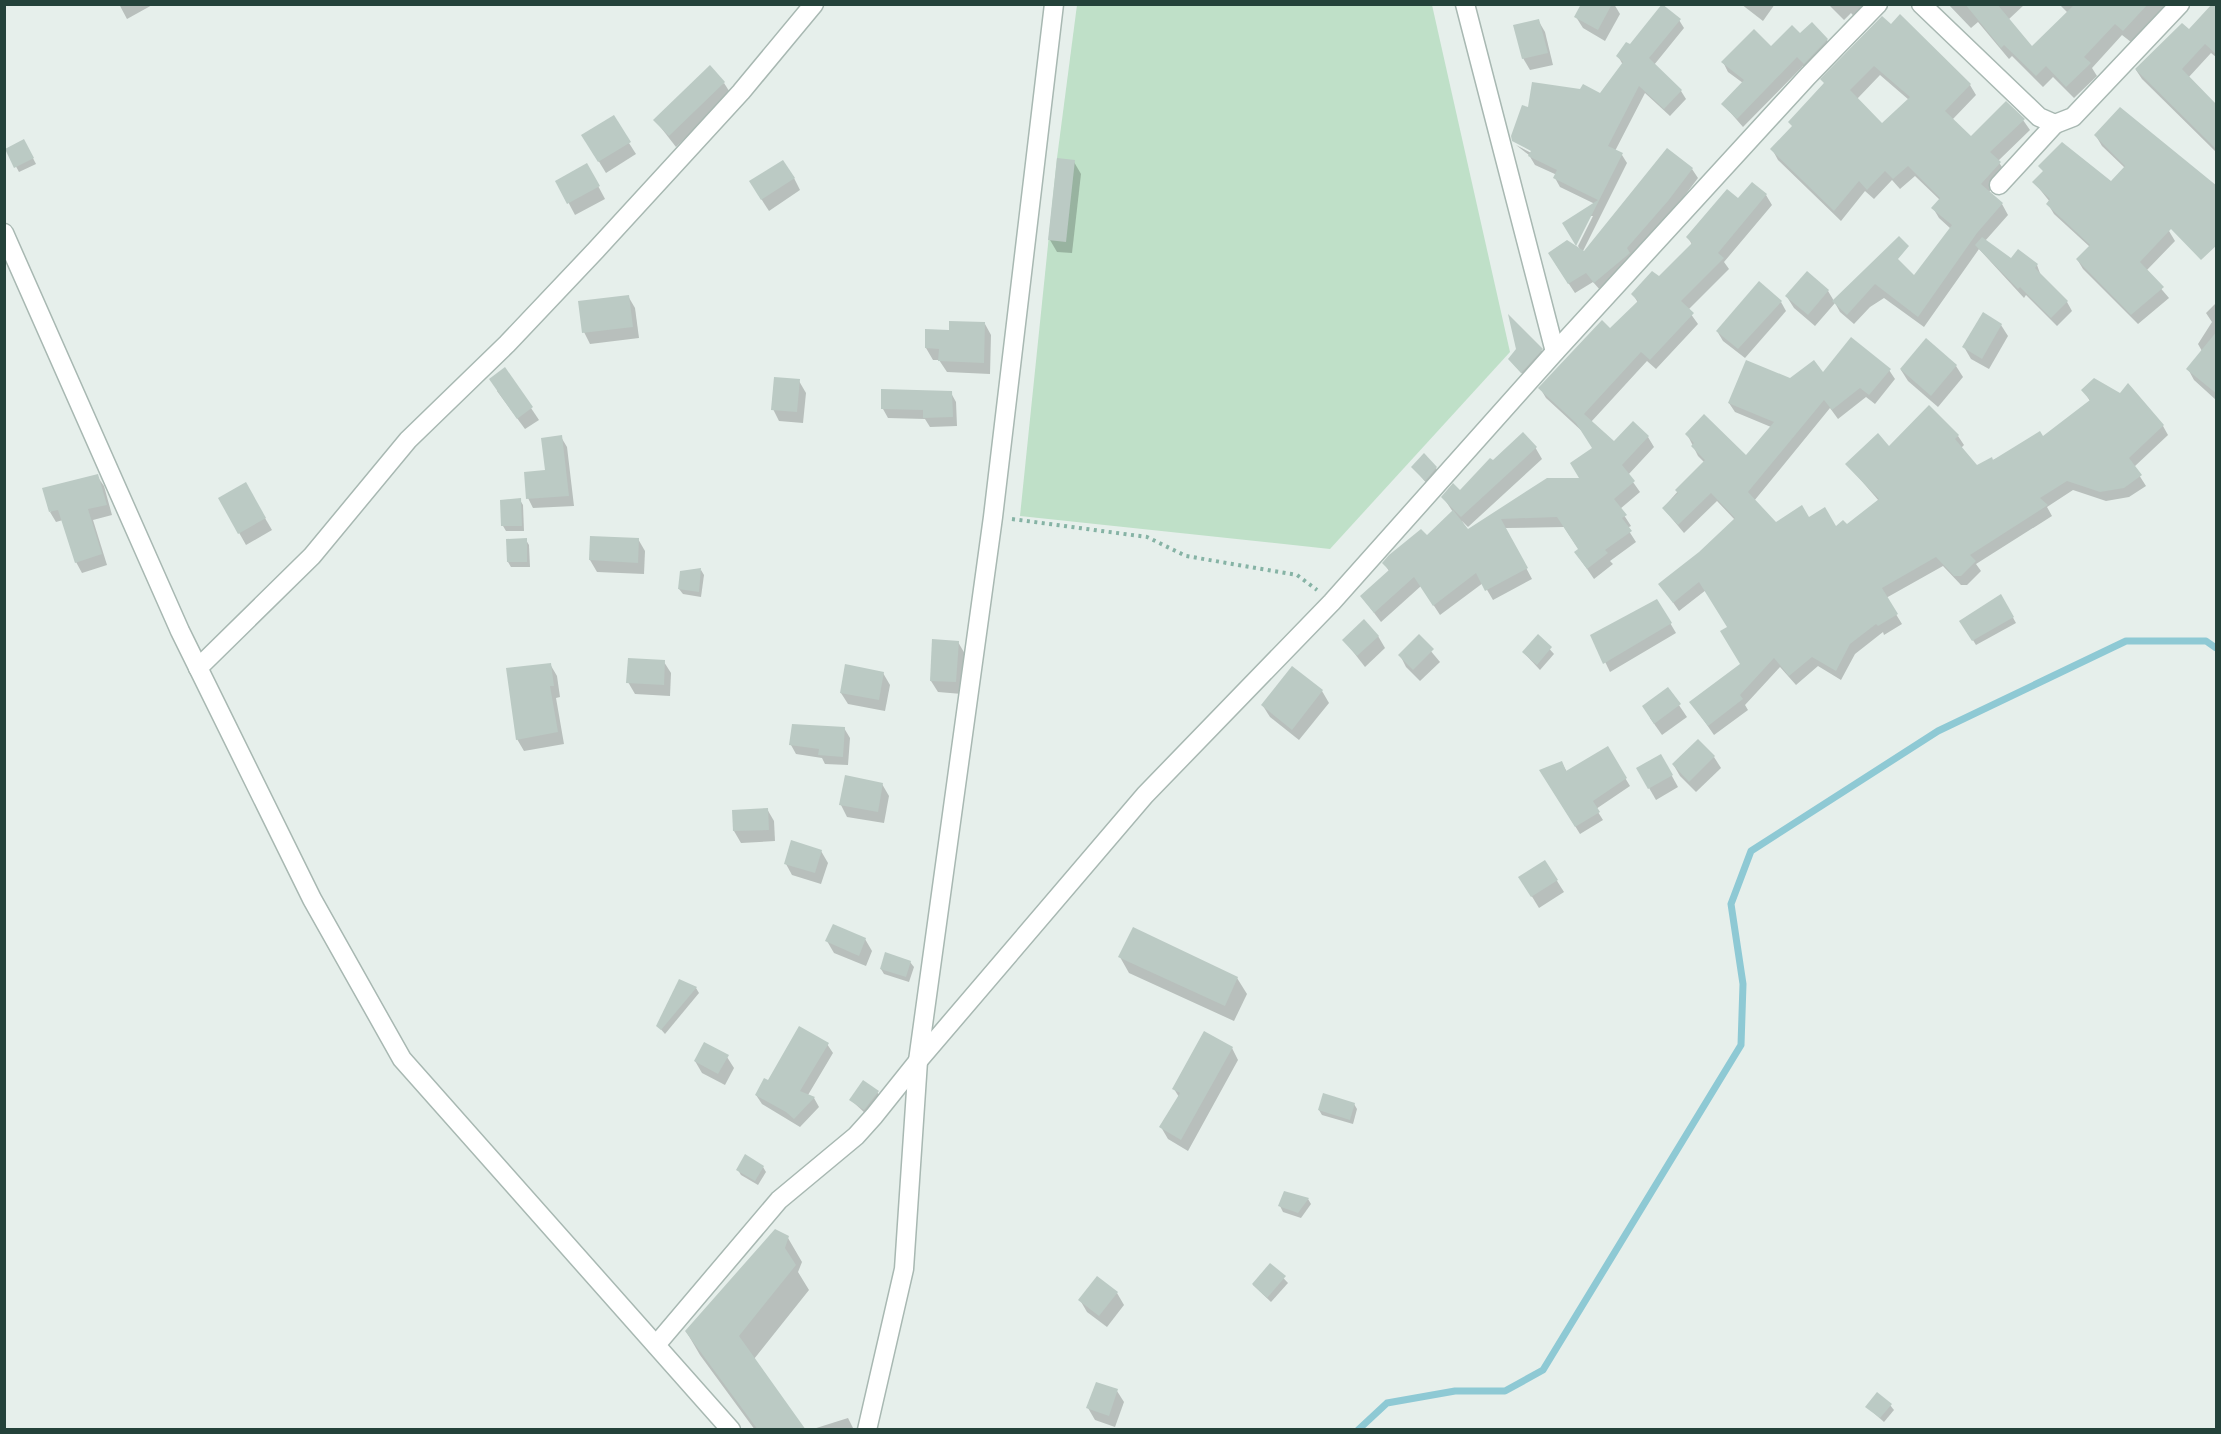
<svg xmlns="http://www.w3.org/2000/svg" width="2221" height="1434" font-family="Quicksand,sans-serif">
  <style>
    .green { fill: #bfe0c8 }
    .shadow { fill: #0003; fill-rule: evenodd }
    .lines { fill: none; stroke-linecap: round; stroke-linejoin: round }
    .stream { stroke: #8ec9d4; stroke-width: 7 }
    .building { fill: #bbcac4; fill-rule: evenodd }
    .minor-casing { stroke: #a8b8b2; stroke-width: 21 }
    .path { stroke: #86b3a5; stroke-width: 4; stroke-dasharray: 3 4.5; stroke-linecap: butt }
    .minor { stroke: #fff; stroke-width: 18 }
  </style>
  <rect width="100%" height="100%" fill="#e6efeb"/>
  <polygon class="green" points="1077,5 1432,5 1510,352 1330,549 1020,516 1057,158"/>
  <g class="shadow">
    <polygon points="119,4 154,4 127,19"/>
    <polygon points="1583,4 1614,4 1620,14 1605,41 1583,28 1576,17"/>
    <polygon points="1741,4 1775,4 1763,21"/>
    <polygon points="1828,4 1875,4 1860,23 1851,13 1844,20"/>
    <polygon points="1948,4 2025,4 2008,20 2032,49 2068,13 2059,4 2176,4 2159,23 2153,18 2131,42 2122,35 2092,68 2097,76 2074,98 2053,77 2043,87 2012,56 2009,59 1978,22 1971,28"/>
    <polygon points="2216,4 2216,57 2211,53 2188,78 2216,107 2216,152 2142,79 2136,70 2189,31"/>
    <path d="M1882 18 1970 85 1976 95 1952 120 1971 138 2023 120 2030 130 1998 161 2006 173 1989 192 2002 204 2008 215 1985 241 2011 260 2037 265 2041 276 2067 302 2072 311 2057 326 2026 295 2024 298 1979 249 1924 327 1884 298 1870 307 1854 324 1840 312 1835 303 1815 326 1794 308 1787 297 1807 273 1828 291 1834 301 1887 250 1914 277 1951 229 1939 218 1933 208 1940 200 1915 176 1900 189 1892 180 1874 199 1865 191 1841 221 1778 160 1772 149 1793 127 1790 122ZM1880 75 1909 100 1882 125 1857 99Z"/>
    <polygon points="1538,20 1545,32 1553,65 1530,70 1523,58"/>
    <polygon points="1679,20 1684,28 1654,65 1681,91 1686,99 1670,116 1645,93 1615,151 1622,155 1627,163 1581,255 1692,169 1698,178 1673,211 1601,291 1593,282 1575,293 1555,263 1581,251 1578,246 1593,216 1590,216 1595,204 1560,187 1555,178 1557,175 1535,165 1529,155 1516,145 1537,156 1538,153 1513,140 1529,108 1601,95 1623,65 1618,56 1630,46"/>
    <polygon points="1800,35 1827,40 1833,49 1810,73 1803,66 1743,127 1723,104 1743,83 1728,72 1723,62 1771,48"/>
    <polygon points="724,83 731,94 676,147 655,120"/>
    <polygon points="2096,136 2158,184 2169,231 2175,241 2146,271 2169,298 2138,324 2083,269 2077,259 2090,247 2054,214 2048,204 2050,202 2034,182 2044,172 2040,166 2112,183 2125,168 2102,146"/>
    <polygon points="24,141 36,164 19,172 7,150"/>
    <polygon points="629,143 636,154 606,173 590,147"/>
    <polygon points="1074,162 1081,174 1072,253 1057,252 1050,240"/>
    <polygon points="587,165 605,199 575,215 557,181"/>
    <polygon points="794,178 800,190 769,211 758,194"/>
    <polygon points="1766,195 1772,205 1724,262 1729,269 1688,310 1698,324 1656,369 1647,361 1591,422 1614,443 1633,423 1648,437 1654,447 1628,475 1640,492 1620,509 1631,526 1627,528 1636,542 1610,561 1613,564 1594,579 1576,553 1579,550 1564,527 1505,528 1532,579 1493,600 1483,583 1440,615 1421,586 1381,622 1362,597 1389,571 1384,563 1427,537 1453,512 1443,497 1460,492 1493,462 1535,447 1542,459 1468,527 1462,521 1467,531 1581,479 1594,449 1584,433 1546,398 1540,388 1610,330 1638,303 1633,294 1659,278 1692,245 1688,237 1738,200"/>
    <polygon points="628,296 635,308 639,338 590,344 584,332"/>
    <polygon points="1781,302 1786,311 1745,358 1723,341 1717,331"/>
    <polygon points="2216,303 2216,400 2194,380 2188,369 2202,351 2198,344 2212,322 2206,313"/>
    <polygon points="985,324 991,335 990,374 947,372 939,360 933,360 926,348"/>
    <polygon points="2001,325 2008,336 1989,369 1971,359 1964,347"/>
    <polygon points="1541,350 1545,355 1525,377 1509,359"/>
    <polygon points="1956,366 1963,377 1938,407 1908,381 1901,370"/>
    <polygon points="505,369 539,420 525,429 497,391"/>
    <polygon points="1889,370 1895,379 1875,404 1866,397 1838,419 1830,408 1754,501 1775,524 1808,519 1836,528 1847,526 1879,501 1847,464 1889,448 1958,436 1964,445 1961,448 1977,467 2043,438 2090,401 2083,390 2163,426 2168,435 2134,467 2146,486 2129,497 2106,501 2073,490 2047,507 2052,516 1976,564 1981,571 1967,585 1961,585 1943,566 1886,598 1902,624 1884,635 1883,632 1855,654 1841,680 1818,666 1796,685 1780,667 1745,705 1748,710 1714,735 1691,702 1742,664 1729,627 1706,590 1679,611 1660,584 1700,553 1735,520 1717,501 1684,533 1663,508 1704,462 1698,456 1687,434 1746,457 1771,427 1735,412 1729,403 1790,380"/>
    <polygon points="799,381 806,393 803,423 779,421 773,409"/>
    <polygon points="951,393 956,402 957,426 930,427 925,419 888,418 883,409"/>
    <polygon points="561,437 567,447 574,506 533,508 528,498 547,472"/>
    <polygon points="1413,467 1436,468 1439,473 1428,485"/>
    <polygon points="97,476 104,486 112,515 93,520 107,565 82,573 76,562 63,520 56,522 50,512"/>
    <polygon points="245,484 272,530 246,545 220,499"/>
    <polygon points="520,500 523,505 524,531 506,531 503,526 502,501"/>
    <polygon points="638,539 645,551 644,574 597,572 590,560"/>
    <polygon points="526,540 529,545 530,567 511,567 508,562"/>
    <polygon points="701,570 704,575 701,597 683,594 679,589"/>
    <polygon points="2001,596 2016,623 1976,645 1961,621"/>
    <polygon points="1657,601 1676,633 1610,672 1592,635"/>
    <polygon points="1378,636 1385,648 1365,667 1344,640"/>
    <polygon points="1538,636 1554,654 1540,670 1523,652"/>
    <polygon points="1419,637 1440,662 1420,681 1406,667 1400,655"/>
    <polygon points="958,642 965,654 962,694 938,692 931,681"/>
    <polygon points="664,662 671,673 670,696 635,694 628,682"/>
    <polygon points="550,664 557,676 560,697 556,698 564,744 524,751 517,739"/>
    <polygon points="1292,668 1322,691 1329,703 1299,740 1270,717 1263,706"/>
    <polygon points="883,673 890,685 885,711 848,704 841,693"/>
    <polygon points="1668,689 1687,717 1662,735 1650,718"/>
    <polygon points="844,728 850,738 848,765 825,764 822,758 796,754 791,745"/>
    <polygon points="1607,748 1630,786 1596,809 1603,820 1580,834 1541,771 1562,763 1567,772"/>
    <polygon points="1661,756 1678,787 1656,800 1638,769"/>
    <polygon points="1714,757 1721,768 1696,792 1680,776 1673,764"/>
    <polygon points="882,784 889,796 884,823 847,817 841,805"/>
    <polygon points="767,809 774,821 775,841 741,843 734,831 733,811"/>
    <polygon points="821,851 828,863 821,884 792,875 786,864"/>
    <polygon points="1545,862 1564,892 1539,908 1520,877"/>
    <polygon points="865,939 872,951 866,966 834,953 827,941"/>
    <polygon points="1120,957 1237,978 1247,994 1234,1021 1129,973"/>
    <polygon points="910,962 914,967 909,982 884,974 881,969"/>
    <polygon points="679,981 696,988 699,993 665,1034 658,1026"/>
    <polygon points="827,1044 833,1053 808,1095 814,1098 819,1107 800,1127 762,1104 756,1095 768,1082"/>
    <polygon points="1232,1048 1238,1060 1188,1151 1168,1139 1161,1127 1179,1097 1174,1089"/>
    <polygon points="727,1057 734,1068 725,1085 702,1073 695,1061"/>
    <polygon points="877,1092 881,1098 867,1115 851,1100"/>
    <polygon points="1354,1104 1357,1109 1353,1124 1322,1115 1319,1110"/>
    <polygon points="763,1167 766,1172 758,1185 741,1175 738,1170"/>
    <polygon points="1308,1199 1311,1204 1301,1218 1283,1212 1280,1206"/>
    <polygon points="788,1238 802,1262 798,1272 809,1290 754,1359 804,1430 755,1430 700,1355 686,1331"/>
    <polygon points="1271,1265 1288,1283 1271,1302 1253,1285"/>
    <polygon points="1117,1293 1124,1305 1107,1327 1087,1312 1080,1300"/>
    <polygon points="1117,1391 1124,1402 1115,1427 1095,1420 1088,1408"/>
    <polygon points="1890,1405 1894,1410 1884,1422 1867,1407"/>
    <polygon points="848,1418 854,1430 810,1430"/>
  </g>
  <g class="lines">
    <polyline class="stream" points="1358,1430 1387,1403 1455,1391 1505,1391 1543,1370 1741,1045 1743,984 1731,904 1751,851 1938,731 2126,641 2206,641 2216,648"/>
  </g>
  <g class="building">
    <polygon points="1581,4 1612,4 1598,30 1574,17"/>
    <polygon points="1662,4 1681,19 1649,58 1682,90 1664,109 1639,86 1608,146 1623,153 1576,246 1562,223 1598,200 1553,178 1557,170 1528,156 1531,151 1512,141 1511,136 1522,105 1528,107 1532,82 1580,89 1583,84 1600,93 1623,62 1616,56 1626,42 1630,44"/>
    <polygon points="1965,4 1997,4 2032,46 2075,4 2148,4 2123,31 2115,24 2084,57 2091,63 2066,87 2046,66 2036,76 2004,45 2001,48"/>
    <polygon points="2212,4 2217,4 2217,55 2205,44 2182,69 2217,105 2217,150 2135,69 2182,23 2189,29"/>
    <path d="M1900 14 1971 84 1945 111 1971 136 2006 101 2025 119 1990 152 2001 162 1981 184 2003 203 1977 233 1918 317 1875 284 1847 315 1832 301 1899 236 1909 246 1898 259 1914 275 1952 225 1931 208 1940 198 1908 166 1893 179 1885 171 1867 190 1859 181 1834 211 1770 149 1792 126 1788 122 1824 83 1820 79 1882 16 1891 24ZM1874 66 1910 97 1882 123 1850 90Z"/>
    <polygon points="1539,19 1548,53 1522,59 1513,25"/>
    <polygon points="1812,22 1828,39 1804,64 1797,57 1737,119 1721,104 1744,80 1721,62 1754,29 1771,46 1792,25 1800,33"/>
    <polygon points="710,65 725,82 669,136 653,120"/>
    <polygon points="2120,107 2217,186 2217,245 2201,260 2171,229 2140,262 2164,287 2131,315 2076,259 2090,245 2046,204 2050,199 2032,182 2043,171 2038,166 2062,142 2111,181 2125,166 2094,135"/>
    <polygon points="614,115 631,142 598,162 581,135"/>
    <polygon points="24,139 34,158 14,168 5,149"/>
    <polygon points="1667,148 1693,168 1668,201 1627,248 1630,253 1594,283 1586,273 1568,284 1548,253 1567,240 1584,251"/>
    <polygon points="1057,158 1075,160 1066,242 1048,240"/>
    <polygon points="783,160 795,178 761,200 749,181"/>
    <polygon points="587,163 600,186 567,204 555,181"/>
    <polygon points="1752,182 1767,194 1718,253 1724,258 1681,301 1694,313 1650,360 1641,352 1584,414 1614,441 1633,421 1649,436 1622,465 1635,481 1614,499 1627,515 1622,518 1632,531 1605,550 1608,553 1587,569 1574,552 1578,549 1557,517 1501,519 1528,568 1485,591 1476,573 1433,606 1414,577 1374,613 1360,596 1389,570 1382,563 1389,555 1421,529 1427,535 1453,510 1468,529 1547,478 1579,478 1570,463 1592,448 1576,423 1538,388 1602,320 1610,328 1638,301 1631,294 1652,271 1659,276 1692,243 1686,237 1727,189 1738,198"/>
    <polygon points="1982,237 2011,258 2018,249 2038,264 2035,268 2068,301 2051,318 2020,287 2018,289 1975,245"/>
    <polygon points="1807,271 1829,290 1808,315 1785,296"/>
    <polygon points="1759,281 1782,301 1738,349 1716,331"/>
    <polygon points="629,295 633,327 582,333 578,301"/>
    <polygon points="1983,312 2002,324 1982,359 1962,347"/>
    <polygon points="1508,314 1543,349 1521,373 1508,359 1516,349"/>
    <polygon points="949,321 985,322 984,363 938,361 939,349 925,348 925,329 949,330"/>
    <polygon points="2217,331 2217,394 2186,369"/>
    <polygon points="1851,337 1891,369 1869,395 1860,388 1832,410 1824,400 1748,492 1776,522 1802,505 1809,517 1825,507 1836,526 1843,520 1847,524 1879,499 1845,464 1878,433 1889,446 1929,405 1959,435 1955,439 1977,465 1992,457 1993,460 2040,431 2043,436 2090,400 2081,390 2094,378 2120,393 2128,383 2164,425 2129,458 2142,475 2124,488 2100,492 2067,481 2040,498 2048,505 1970,555 1976,561 1961,576 1954,576 1936,557 1882,588 1898,614 1878,626 1876,624 1850,644 1836,671 1812,657 1789,676 1774,658 1740,695 1743,699 1708,726 1689,702 1740,664 1720,631 1727,627 1699,582 1673,603 1658,584 1699,552 1735,518 1711,493 1678,525 1662,508 1678,493 1675,490 1705,460 1691,446 1694,443 1685,434 1704,414 1746,455 1774,422 1728,403 1746,360 1790,378 1814,360 1823,372"/>
    <polygon points="1926,338 1957,365 1931,396 1900,369"/>
    <polygon points="505,367 533,407 517,419 489,379"/>
    <polygon points="774,377 800,379 797,412 771,410"/>
    <polygon points="881,389 952,391 953,417 923,418 923,410 881,409"/>
    <polygon points="1523,432 1537,447 1461,517 1441,497 1453,483 1460,490 1490,458 1493,460"/>
    <polygon points="562,435 569,496 526,499 524,472 545,470 541,438"/>
    <polygon points="1424,453 1437,467 1425,481 1411,467"/>
    <polygon points="98,474 107,505 88,509 102,554 75,563 58,510 49,512 42,488"/>
    <polygon points="246,482 266,518 238,534 218,498"/>
    <polygon points="521,498 522,526 501,526 500,500"/>
    <polygon points="590,536 639,538 638,563 589,560"/>
    <polygon points="527,538 527,562 507,562 506,539"/>
    <polygon points="701,568 699,592 678,589 680,571"/>
    <polygon points="2001,594 2014,617 1972,641 1959,621"/>
    <polygon points="1657,599 1672,623 1603,664 1590,635"/>
    <polygon points="1364,619 1379,636 1357,656 1342,640"/>
    <polygon points="1419,634 1434,649 1413,670 1398,655"/>
    <polygon points="1538,634 1552,647 1537,665 1522,652"/>
    <polygon points="932,639 959,641 956,682 930,681"/>
    <polygon points="628,658 665,660 664,685 626,683"/>
    <polygon points="551,663 554,686 550,686 558,732 516,740 506,668"/>
    <polygon points="845,664 884,672 879,700 840,693"/>
    <polygon points="1292,666 1323,690 1292,730 1261,705"/>
    <polygon points="1668,687 1681,704 1654,724 1642,706"/>
    <polygon points="792,724 845,727 843,757 818,755 819,749 789,745"/>
    <polygon points="1698,739 1715,756 1689,782 1672,764"/>
    <polygon points="1608,746 1627,778 1593,801 1600,812 1575,827 1539,770 1562,761 1566,771"/>
    <polygon points="1661,754 1673,775 1648,789 1636,768"/>
    <polygon points="845,775 883,783 878,812 839,805"/>
    <polygon points="768,808 769,830 733,831 732,810"/>
    <polygon points="791,840 822,850 815,873 784,864"/>
    <polygon points="1545,860 1558,880 1531,897 1518,877"/>
    <polygon points="833,924 866,938 859,956 825,941"/>
    <polygon points="1133,927 1238,977 1225,1006 1118,957"/>
    <polygon points="885,952 911,961 906,977 880,969"/>
    <polygon points="679,979 697,987 661,1030 656,1026"/>
    <polygon points="799,1026 829,1043 800,1091 815,1097 794,1119 786,1112 755,1095 764,1078 768,1080"/>
    <polygon points="1204,1031 1233,1047 1181,1140 1159,1127 1180,1093 1172,1089"/>
    <polygon points="704,1042 729,1055 718,1074 694,1061"/>
    <polygon points="863,1080 879,1091 864,1110 849,1100"/>
    <polygon points="1323,1093 1355,1103 1350,1120 1318,1110"/>
    <polygon points="745,1154 764,1166 755,1181 736,1170"/>
    <polygon points="1284,1191 1309,1198 1298,1213 1278,1206"/>
    <polygon points="775,1229 789,1236 785,1248 796,1265 739,1336 806,1430 758,1430 685,1331"/>
    <polygon points="1270,1263 1286,1276 1267,1298 1252,1284"/>
    <polygon points="1097,1276 1118,1292 1099,1316 1078,1300"/>
    <polygon points="1096,1382 1118,1389 1109,1416 1086,1408"/>
    <polygon points="1877,1392 1892,1404 1880,1418 1865,1407"/>
  </g>
  <g class="lines">
    <g class="minor-casing">
      <g id="minor">
        <polyline points="1465,4 1555,352"/>
        <polyline points="1921,4 2039,117 2055,124 2073,117 2180,4"/>
        <polyline points="1999,185 2055,124"/>
        <polyline points="4,233 180,631 312,899 402,1059 731,1430"/>
        <polyline points="198,668 312,556 408,440 507,344 596,250 741,92 814,4"/>
        <polyline points="656,1345 779,1200 856,1136 874,1116 918,1061 1145,795 1332,602 1555,352 1808,76 1878,4"/>
        <polyline points="867,1430 904,1269 918,1061 993,517 1054,4"/>
      </g>
    </g>
    <polyline class="path" points="1012,519 1147,537 1186,556 1297,575 1317,590"/>
    <use href="#minor" class="minor"/>
  </g>
  <rect width="2221" height="1434" fill="none" stroke="#24423a" stroke-width="12"/>
</svg>
